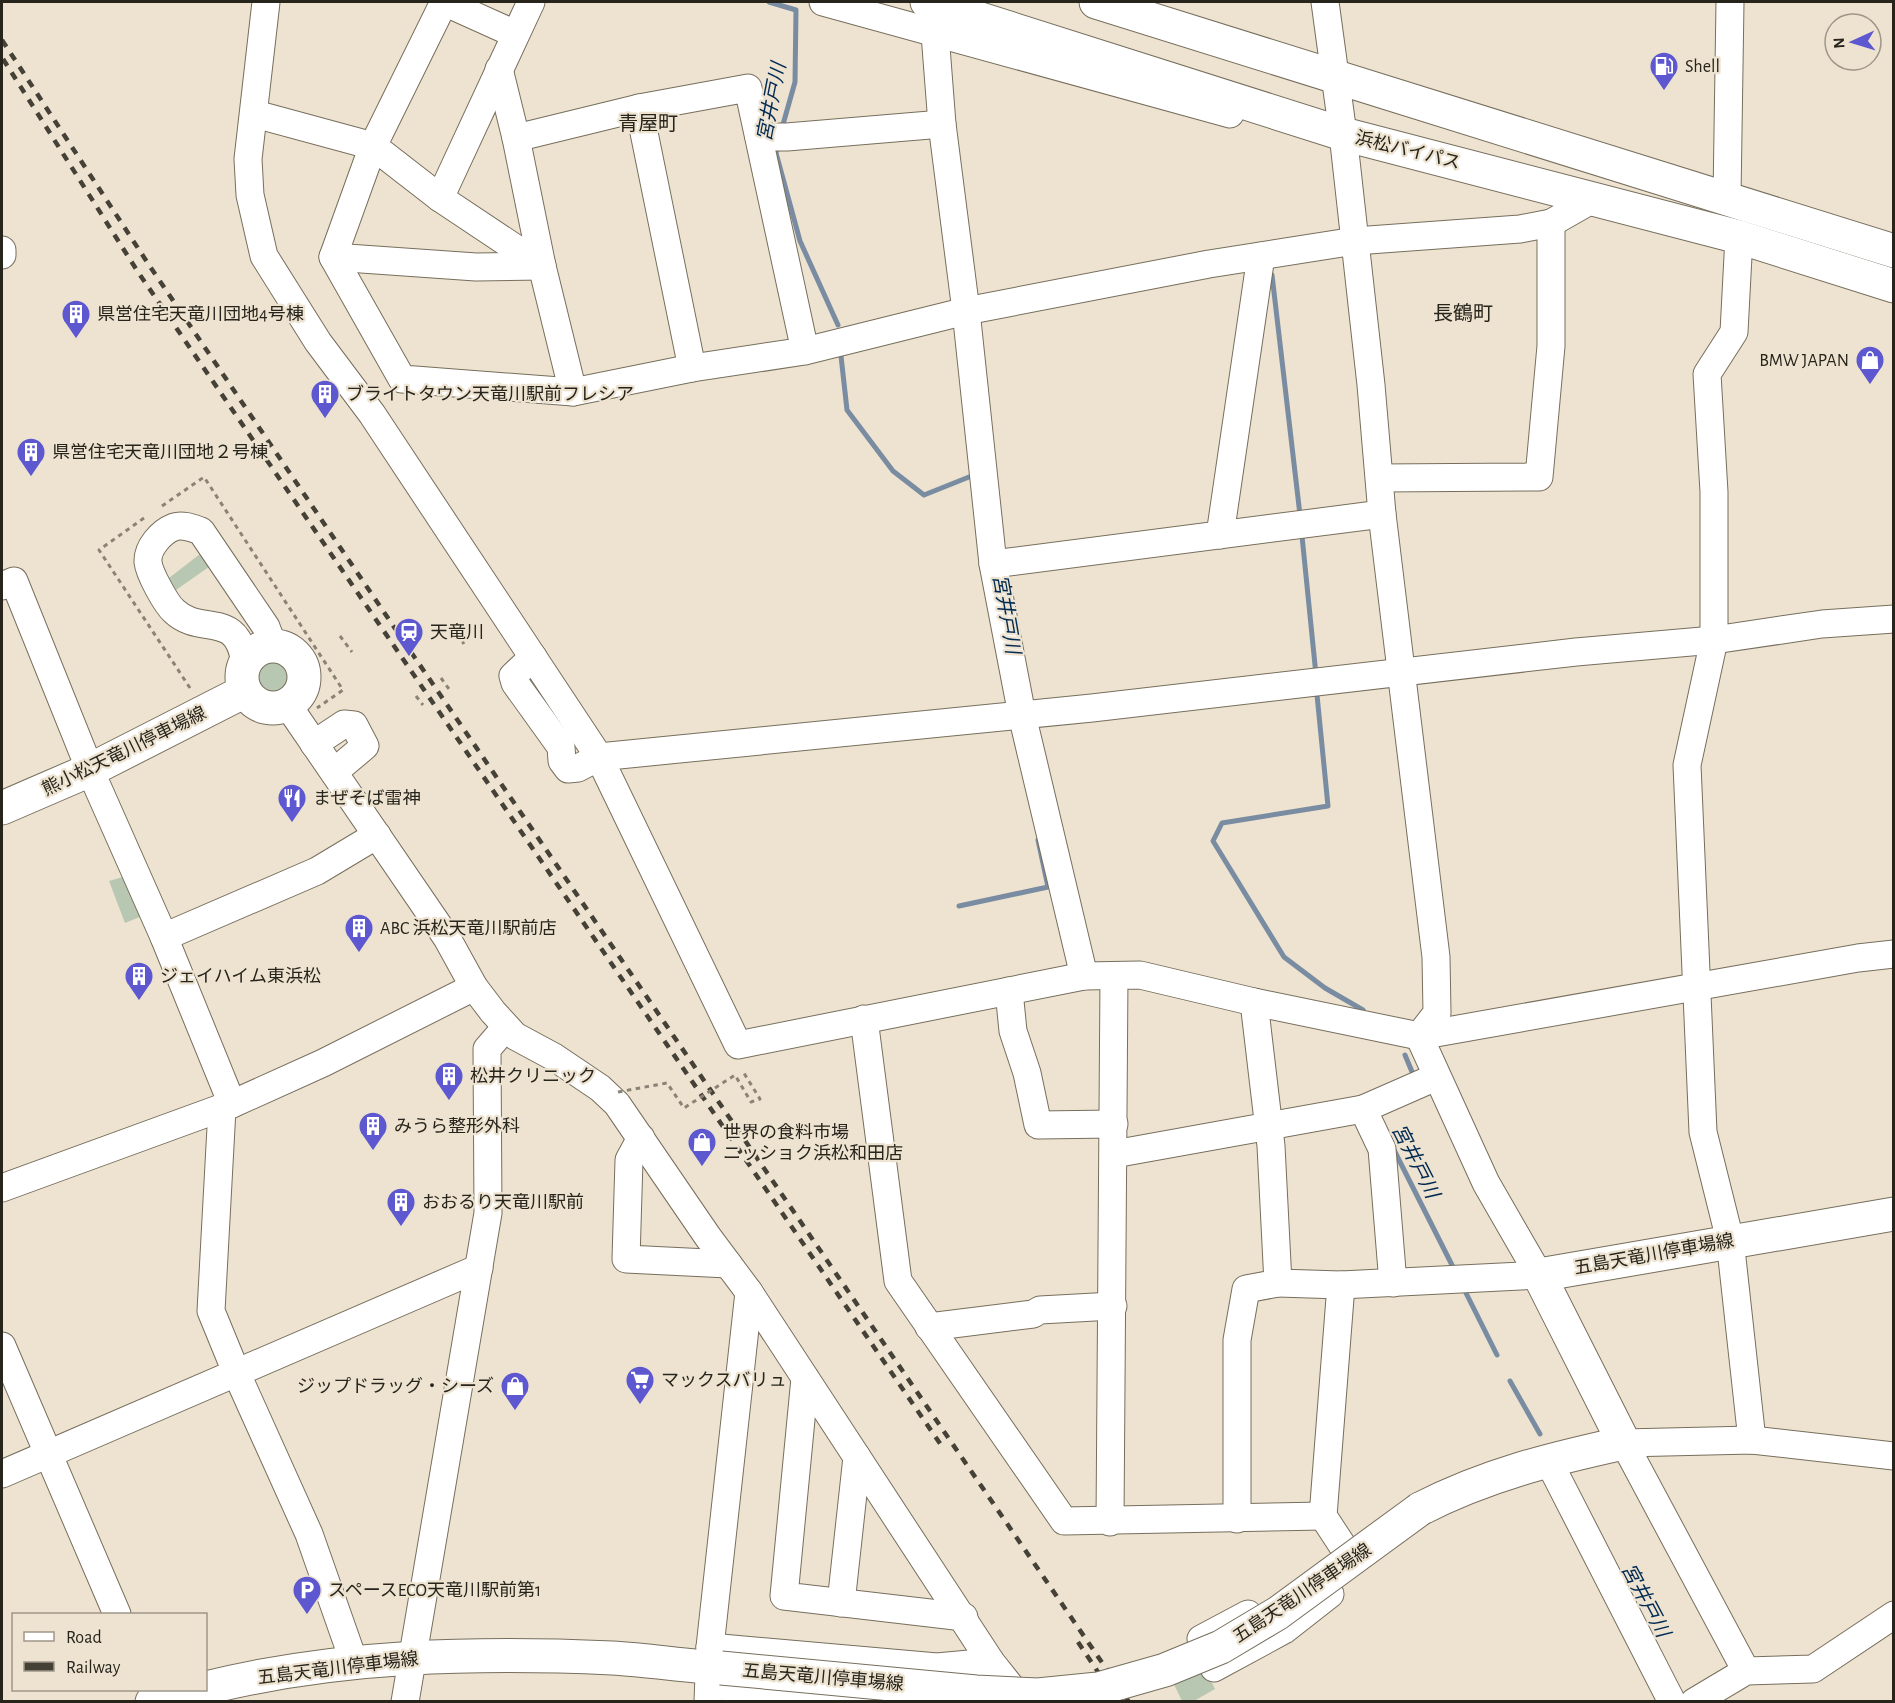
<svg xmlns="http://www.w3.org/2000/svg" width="1895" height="1703" font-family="'Alegreya Sans','Noto Sans JP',sans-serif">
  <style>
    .green { fill: #b8c7b1 }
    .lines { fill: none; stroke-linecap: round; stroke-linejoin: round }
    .stream { stroke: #7a8ca1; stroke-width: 5 }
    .minor-casing { stroke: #776e5d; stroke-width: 29 }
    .major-casing { stroke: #776e5d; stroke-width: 35 }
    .highway-casing { stroke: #776e5d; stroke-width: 35 }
    .path { stroke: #8a8376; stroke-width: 3; stroke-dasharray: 4.5 4.5; stroke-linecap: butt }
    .minor { stroke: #fff; stroke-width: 27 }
    .major { stroke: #fff; stroke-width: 33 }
    .highway { stroke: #fff; stroke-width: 33 }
    .rail { stroke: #454137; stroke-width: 4.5; stroke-dasharray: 8 8; stroke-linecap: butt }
    .major-bridge-casing { stroke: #776e5d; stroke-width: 35; stroke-linecap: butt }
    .path-bridge { stroke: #8a8376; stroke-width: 3; stroke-dasharray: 4.5 4.5; stroke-linecap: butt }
    .major-bridge { stroke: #fff; stroke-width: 33 }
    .labels { text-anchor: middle; stroke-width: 4.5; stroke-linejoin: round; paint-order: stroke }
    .poi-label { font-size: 18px; fill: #27241c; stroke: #ede3d0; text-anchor: start }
    .street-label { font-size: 18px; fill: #27241c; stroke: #ede3d0 }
    .water-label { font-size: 20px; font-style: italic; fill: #012a53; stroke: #ede3d0 }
    .neighbourhood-label { font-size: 20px; fill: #27241c; stroke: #ede3d0 }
  </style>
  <rect width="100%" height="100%" fill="#ede3d0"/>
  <g class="green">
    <polygon points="200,554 207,555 213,564 176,590 169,578"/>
    <circle cx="273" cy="677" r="18"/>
    <polygon points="126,876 142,916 125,923 109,881"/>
    <polygon points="1199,1658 1215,1689 1194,1701 1182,1701 1168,1672"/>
  </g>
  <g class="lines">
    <g class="stream">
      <polyline points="769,2 796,10 795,82 782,128"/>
      <polyline points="778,146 776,153 800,241 838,325"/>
      <polyline points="1272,275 1300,515"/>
      <polyline points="841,356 847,410 893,471 924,495 974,475 974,477"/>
      <polyline points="1302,536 1316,675"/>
      <polyline points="1317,695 1328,806 1222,823 1213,841 1284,957 1325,988 1363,1010"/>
      <polyline points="959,906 1048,887 1038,840"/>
      <polyline points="1405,1055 1415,1079"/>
      <polyline points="1394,1150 1454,1269"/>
      <polyline points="1466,1293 1497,1355"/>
      <polyline points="1510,1381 1540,1434"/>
    </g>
    <g class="minor-casing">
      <g id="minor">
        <polyline points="266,2 248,159 250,195 264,256 318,342 372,414 599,757 738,1045 1084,976 1140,975 1254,1002 1419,1036 1858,958 1894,954"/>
        <polyline points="444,2 373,146 440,198 542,266"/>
        <polyline points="444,2 515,34"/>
        <polyline points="823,2 1230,114"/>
        <polyline points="1325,2 1343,134 1371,385 1382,514 1436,957 1437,1013 1419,1036"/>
        <polyline points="935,34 942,124 966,311 993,564 1022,715 1084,976"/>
        <polyline points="499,69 516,138"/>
        <polyline points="639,108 692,368"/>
        <polyline points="255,114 373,146 333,257 476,267 542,266"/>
        <polyline points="759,137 787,137 942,124"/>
        <polyline points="1727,197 1730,2"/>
        <polyline points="440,198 531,2"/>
        <polyline points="1739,237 1734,332 1707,374 1714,492 1714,640 1687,765 1703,1132 1730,1240 1752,1440"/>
        <polyline points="2,250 2,255"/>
        <polyline points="333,257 402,379 573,392"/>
        <polyline points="805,351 748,88 639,108 516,138 542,266 573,392 692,368 805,351 966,311 1209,264 1355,241 1520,229 1551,223 1595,198"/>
        <polyline points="1380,478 1539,477 1551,346 1551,223"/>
        <polyline points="1220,535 1261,256"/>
        <polyline points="993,564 1382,514"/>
        <polyline points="2,586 14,581 90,770 164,937 317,871 377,835"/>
        <polyline points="533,657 513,676 515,683 561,747 562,761 568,769 578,768 599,757 1092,708 1576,652 1714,640 1822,624 1894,619"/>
        <path d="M245 663C237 608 201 637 174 611 166 604 149 573 148 562 147 548 161 532 174 527 183 524 192 528 201 531L266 627 273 646"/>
        <polyline points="287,704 447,938 474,987 493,1012 515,1036 554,1057 600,1088 617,1104 708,1237 749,1292 991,1662 1023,1702"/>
        <polyline points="314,744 344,724 354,725 365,746 334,772"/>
        <polyline points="164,937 232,1104 323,1063 474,987"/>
        <polyline points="1009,991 1013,1031 1027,1073 1038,1125 1114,1124"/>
        <polyline points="1254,1002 1271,1146 1278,1283 1341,1285 1539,1275 1486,1183 1419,1036"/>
        <polyline points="864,1019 898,1281 1064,1521 1323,1516"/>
        <polyline points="222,1109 211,1311 236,1372 309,1534 354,1662"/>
        <polyline points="1363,1109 1382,1149 1393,1283"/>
        <polyline points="641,1138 629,1160 626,1259 728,1264"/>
        <polyline points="1114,1154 1363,1109 1436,1077"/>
        <polyline points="2,1188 232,1104"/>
        <polyline points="1341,1285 1323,1516 1344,1548"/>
        <polyline points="929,1327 1033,1314 1040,1310 1113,1306"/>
        <polyline points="2,1346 117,1614"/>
        <polyline points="805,1378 784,1596 964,1617"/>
        <polyline points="1548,1460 1672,1702"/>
        <polyline points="2,1474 479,1268"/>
        <polyline points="1237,1519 1237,1340 1246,1289 1278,1283"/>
        <polyline points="1110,1522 1114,976"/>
        <polyline points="841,1603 857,1457"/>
        <polyline points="1248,1614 1201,1639 1214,1668 1284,1630 1330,1594"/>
        <polyline points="710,1647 937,1667 991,1662 997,1678"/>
        <polyline points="1746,1671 1624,1443 1752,1440 1894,1456"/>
        <polyline points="710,1685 872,1702"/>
        <polyline points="405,1702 488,1213 487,1049 506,1027"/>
        <polyline points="708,1702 710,1647 749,1292"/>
        <polyline points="1694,1702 1746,1671 1813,1669 1894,1615"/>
      </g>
    </g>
    <g class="major-casing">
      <g id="major">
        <circle cx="273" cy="677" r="31"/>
        <polyline points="2,808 90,770 245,691"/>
        <path d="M1420 1509C1486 1475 1551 1459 1624 1443L1539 1275 1894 1214"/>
        <path d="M206 1688C339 1655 476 1652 612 1658 649 1660 685 1666 721 1668"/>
        <polyline points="152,1702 200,1690"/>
      </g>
    </g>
    <g class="highway-casing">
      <g id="highway">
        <polyline points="927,2 1343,134 1739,237 1894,286"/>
        <polyline points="1096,2 1894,251"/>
      </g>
    </g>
    <g class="path">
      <polyline points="162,506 204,477 343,690 317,708"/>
      <polyline points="144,518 99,550 192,691"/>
      <polyline points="452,627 464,644"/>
      <polyline points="340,636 352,652"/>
      <polyline points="441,678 449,689"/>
      <polyline points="416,696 423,705"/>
    </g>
    <use href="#minor" class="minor"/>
    <use href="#major" class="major"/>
    <use href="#highway" class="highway"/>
    <g class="rail">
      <polyline points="2,40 149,265 413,655 1129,1702"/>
      <polyline points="3,59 138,272 941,1445"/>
      <polyline points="1078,1642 1118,1702"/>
    </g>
    <g class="major-bridge-casing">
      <polyline id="major-bridge" points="721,1668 976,1692 1038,1695 1098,1689 1165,1670 1221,1647 1278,1613 1420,1509"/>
    </g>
    <polyline class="path-bridge" points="618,1092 667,1083 684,1108 735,1075 751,1102 760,1099 742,1070"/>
    <use href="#major-bridge" class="major-bridge"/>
  </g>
  <defs>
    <g id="fuel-pin" transform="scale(1.5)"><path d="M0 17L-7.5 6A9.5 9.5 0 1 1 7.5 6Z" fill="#5d57d0" stroke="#ede3d0"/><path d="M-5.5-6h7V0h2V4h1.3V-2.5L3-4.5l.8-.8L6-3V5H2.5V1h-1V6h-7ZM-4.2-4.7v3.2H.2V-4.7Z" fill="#fff"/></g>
    <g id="building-pin" transform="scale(1.5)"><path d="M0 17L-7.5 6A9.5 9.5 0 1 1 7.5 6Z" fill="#5d57d0" stroke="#ede3d0"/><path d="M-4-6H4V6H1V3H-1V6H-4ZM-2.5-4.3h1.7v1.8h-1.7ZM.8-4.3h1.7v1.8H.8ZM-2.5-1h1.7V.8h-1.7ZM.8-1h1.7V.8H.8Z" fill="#fff"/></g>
    <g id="shop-pin" transform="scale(1.5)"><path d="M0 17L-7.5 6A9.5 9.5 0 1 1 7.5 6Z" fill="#5d57d0" stroke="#ede3d0"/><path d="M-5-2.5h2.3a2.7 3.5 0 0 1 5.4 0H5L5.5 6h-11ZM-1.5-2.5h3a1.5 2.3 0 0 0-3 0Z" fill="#fff"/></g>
    <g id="station-pin" transform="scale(1.5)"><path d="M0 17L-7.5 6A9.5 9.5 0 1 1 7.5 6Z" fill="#5d57d0" stroke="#ede3d0"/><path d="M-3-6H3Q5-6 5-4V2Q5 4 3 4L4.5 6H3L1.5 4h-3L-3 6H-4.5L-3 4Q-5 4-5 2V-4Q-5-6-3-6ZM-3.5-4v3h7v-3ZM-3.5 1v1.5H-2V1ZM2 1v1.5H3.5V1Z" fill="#fff"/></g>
    <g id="restaurant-pin" transform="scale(1.5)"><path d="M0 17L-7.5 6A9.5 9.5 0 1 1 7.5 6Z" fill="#5d57d0" stroke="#ede3d0"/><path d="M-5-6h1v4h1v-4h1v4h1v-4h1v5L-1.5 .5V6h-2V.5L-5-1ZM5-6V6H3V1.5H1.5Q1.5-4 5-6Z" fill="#fff"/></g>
    <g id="supermarket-pin" transform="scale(1.5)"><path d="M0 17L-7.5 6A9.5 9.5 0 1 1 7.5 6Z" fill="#5d57d0" stroke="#ede3d0"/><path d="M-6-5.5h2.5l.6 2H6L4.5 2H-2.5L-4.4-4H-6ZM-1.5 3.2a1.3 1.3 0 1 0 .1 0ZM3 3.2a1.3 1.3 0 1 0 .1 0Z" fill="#fff"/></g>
    <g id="parking-pin" transform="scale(1.5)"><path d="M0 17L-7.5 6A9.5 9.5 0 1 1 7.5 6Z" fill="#5d57d0" stroke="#ede3d0"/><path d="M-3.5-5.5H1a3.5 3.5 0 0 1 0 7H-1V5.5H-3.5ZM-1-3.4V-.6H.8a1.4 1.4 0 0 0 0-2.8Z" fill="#fff"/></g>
  </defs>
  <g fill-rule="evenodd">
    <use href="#fuel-pin" x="1664" y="66"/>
    <use href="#building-pin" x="76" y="314"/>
    <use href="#shop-pin" x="1870" y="360"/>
    <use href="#building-pin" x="325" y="394"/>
    <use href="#building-pin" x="31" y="452"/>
    <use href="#station-pin" x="409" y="632"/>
    <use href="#restaurant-pin" x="292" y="798"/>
    <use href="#building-pin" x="359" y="928"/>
    <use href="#building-pin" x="139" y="976"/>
    <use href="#building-pin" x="449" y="1076"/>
    <use href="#building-pin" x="373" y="1126"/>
    <use href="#shop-pin" x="702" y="1142"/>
    <use href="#building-pin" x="401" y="1202"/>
    <use href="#supermarket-pin" x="640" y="1380"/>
    <use href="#shop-pin" x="515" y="1386"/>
    <use href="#parking-pin" x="307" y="1590"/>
  </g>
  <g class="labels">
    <g class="poi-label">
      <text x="1685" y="72">Shell</text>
      <text x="97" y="320">県営住宅天竜川団地4号棟</text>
      <text x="1849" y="366" text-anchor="end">BMW JAPAN</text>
      <text x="346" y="400">ブライトタウン天竜川駅前フレシア</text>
      <text x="52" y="458">県営住宅天竜川団地２号棟</text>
      <text x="430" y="638">天竜川</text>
      <text x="313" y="804">まぜそば雷神</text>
      <text x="380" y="934">ABC 浜松天竜川駅前店</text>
      <text x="160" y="982">ジェイハイム東浜松</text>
      <text x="470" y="1082">松井クリニック</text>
      <text x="394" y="1132">みうら整形外科</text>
      <text x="723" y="1138">世界の食料市場<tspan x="723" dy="21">ニッショク浜松和田店</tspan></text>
      <text x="422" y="1208">おおるり天竜川駅前</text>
      <text x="661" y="1386">マックスバリュ</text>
      <text x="494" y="1392" text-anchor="end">ジップドラッグ・シーズ</text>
      <text x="328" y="1596">スペースECO天竜川駅前第1</text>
    </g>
    <g class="street-label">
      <text transform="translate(1408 150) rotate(14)" y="6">浜松バイパス</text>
      <text transform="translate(124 751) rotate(-26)" y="6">熊小松天竜川停車場線</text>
      <text transform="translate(1654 1254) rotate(-10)" y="6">五島天竜川停車場線</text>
      <text transform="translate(1302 1593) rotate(-34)" y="6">五島天竜川停車場線</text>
      <text transform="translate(338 1668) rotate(-7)" y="6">五島天竜川停車場線</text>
      <text transform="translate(823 1677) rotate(5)" y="6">五島天竜川停車場線</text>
    </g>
    <g class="water-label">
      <text transform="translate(771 102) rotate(-79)" y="7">宮井戸川</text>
      <text transform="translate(1007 614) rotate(80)" y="7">宮井戸川</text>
      <text transform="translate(1416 1161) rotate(63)" y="7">宮井戸川</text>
      <text transform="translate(1646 1600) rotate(62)" y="7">宮井戸川</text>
    </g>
    <g class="neighbourhood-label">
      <text x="648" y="130">青屋町</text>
      <text x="1463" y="320">長鶴町</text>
    </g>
  </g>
  <rect width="1895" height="1703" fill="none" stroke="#27241c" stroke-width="6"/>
  <rect x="12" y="1613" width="195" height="78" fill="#ede3d0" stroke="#9e9788" stroke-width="1.5"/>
  <rect x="24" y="1632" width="30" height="9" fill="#ffffff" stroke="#9e9788" stroke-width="1.5"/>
  <text x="66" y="1643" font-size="18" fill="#27241c">Road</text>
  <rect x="24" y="1662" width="30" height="9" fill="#454137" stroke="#9e9788" stroke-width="1.5"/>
  <text x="66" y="1673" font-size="18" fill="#27241c">Railway</text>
  <g transform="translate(1853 42) rotate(266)"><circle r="28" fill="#ede3d0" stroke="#9e9788" stroke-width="1.5"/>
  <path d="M0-4.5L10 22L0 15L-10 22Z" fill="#5d57d0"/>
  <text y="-9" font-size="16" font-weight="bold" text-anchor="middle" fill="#27241c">N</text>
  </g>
</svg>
